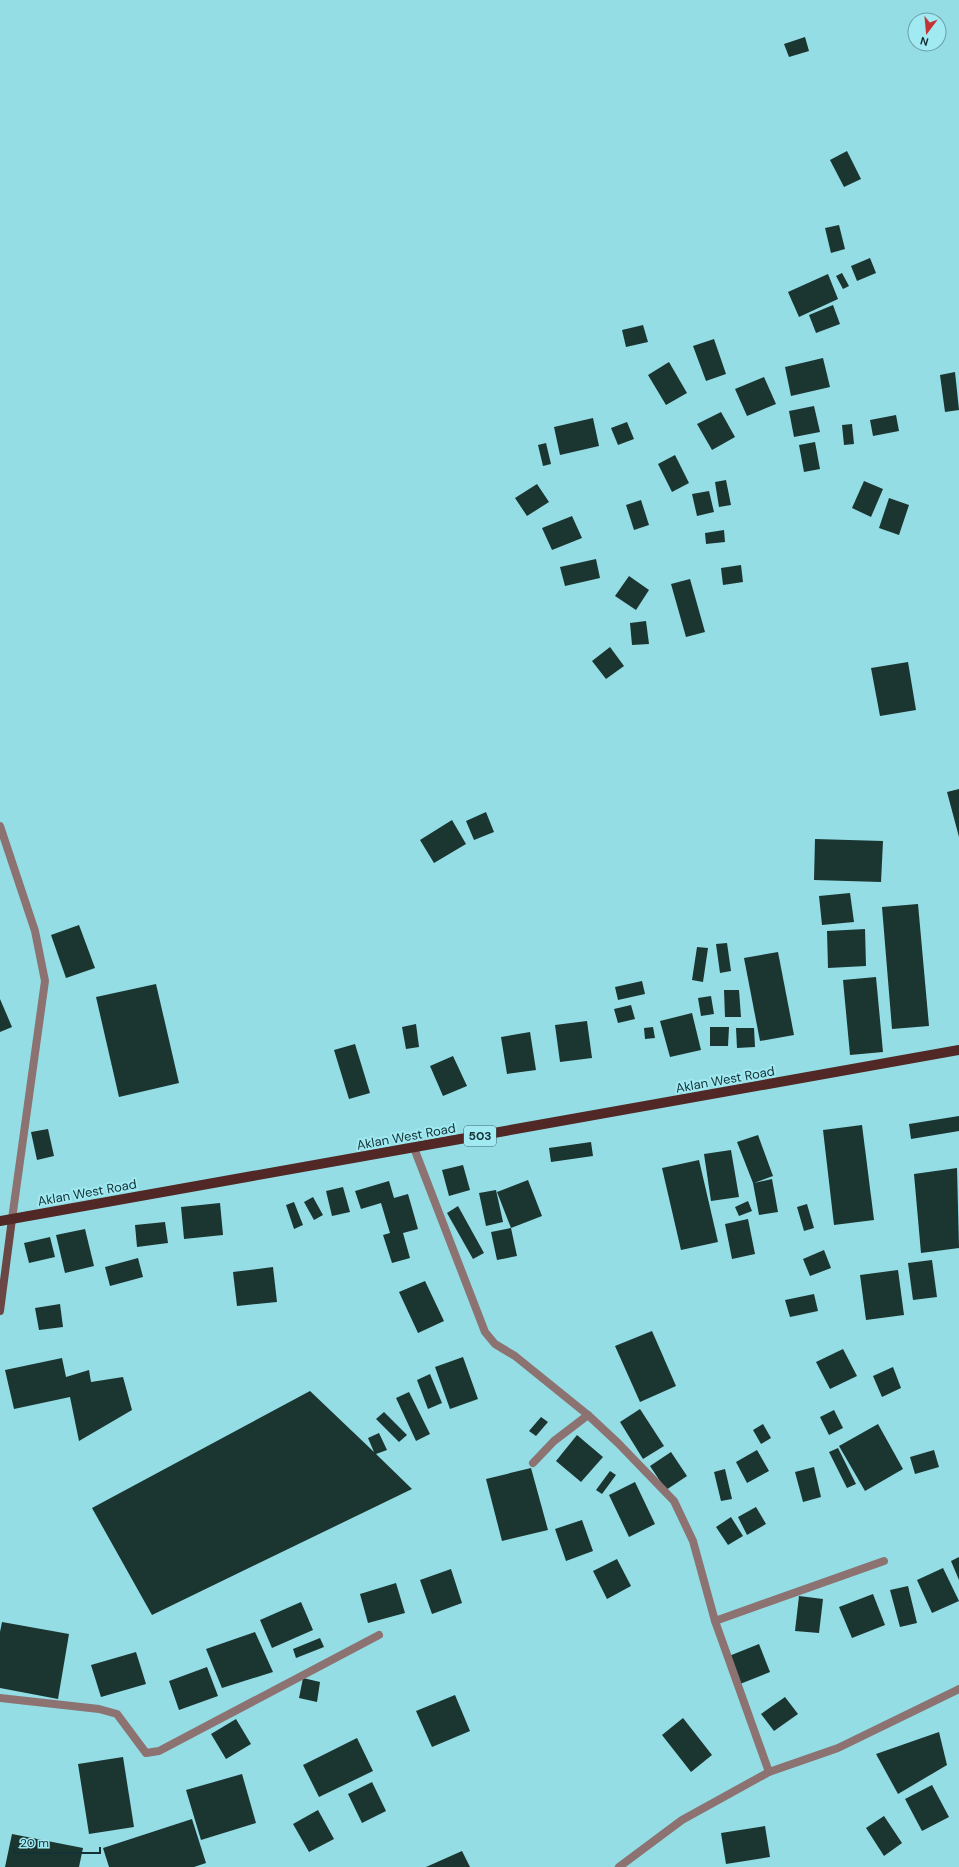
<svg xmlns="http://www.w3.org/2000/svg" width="959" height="1867" font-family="'DM Sans',sans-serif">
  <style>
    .building { fill: #1b3531 }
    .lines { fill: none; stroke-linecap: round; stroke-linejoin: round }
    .lane { stroke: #8c7270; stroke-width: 8 }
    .street { stroke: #8c7270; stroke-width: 8 }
    .secondary { stroke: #6a4744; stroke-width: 8 }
    .primary { stroke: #512825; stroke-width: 10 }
    .labels { text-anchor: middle; stroke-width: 4; stroke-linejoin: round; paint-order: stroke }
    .shield { fill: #a2eaf2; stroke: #3e696e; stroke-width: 1 }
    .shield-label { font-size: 12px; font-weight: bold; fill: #133235 }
    .street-label { font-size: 13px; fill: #133235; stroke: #a2eaf2 }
  </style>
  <rect width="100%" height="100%" fill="#95dde5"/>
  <g class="building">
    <polygon points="805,37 809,51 789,57 784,44"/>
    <polygon points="847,151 861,179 844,187 830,160"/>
    <polygon points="839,225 845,249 831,253 825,228"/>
    <polygon points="870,258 876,273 857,281 851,266"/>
    <polygon points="842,273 849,286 843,289 836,276"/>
    <polygon points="828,274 838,299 799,317 788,292"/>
    <polygon points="833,305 840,324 816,333 809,315"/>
    <polygon points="643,325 648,342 626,347 622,330"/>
    <polygon points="714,339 726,374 706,381 693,346"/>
    <polygon points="823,358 830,387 791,396 785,367"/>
    <polygon points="669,362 687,393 666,405 648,375"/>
    <polygon points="955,372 959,410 945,412 940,375"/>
    <polygon points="764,377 776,404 747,416 735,389"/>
    <polygon points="814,406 820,432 794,437 789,411"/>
    <polygon points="721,412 735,437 712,450 697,424"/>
    <polygon points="896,415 899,431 873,436 870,420"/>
    <polygon points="593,418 599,446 560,455 554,427"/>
    <polygon points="627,422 634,439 618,445 611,428"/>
    <polygon points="852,424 854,444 844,445 842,425"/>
    <polygon points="815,442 820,469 804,472 799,445"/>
    <polygon points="546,443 551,464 543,466 538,445"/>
    <polygon points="675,455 689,483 672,492 658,464"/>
    <polygon points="726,480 731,505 719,507 715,482"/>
    <polygon points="864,481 883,489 871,517 852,508"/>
    <polygon points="537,484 549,502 527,516 515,498"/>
    <polygon points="709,491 714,512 697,516 692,494"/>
    <polygon points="889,498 909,505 899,535 879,528"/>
    <polygon points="641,500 649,525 634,530 626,505"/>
    <polygon points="572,516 582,538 552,550 542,528"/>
    <polygon points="724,530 725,542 706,544 705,533"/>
    <polygon points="596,559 600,578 565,586 560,567"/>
    <polygon points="741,565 743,582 723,585 721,568"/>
    <polygon points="629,576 649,590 636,610 615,596"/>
    <polygon points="690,579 705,632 686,637 671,584"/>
    <polygon points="646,621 649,644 632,645 630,623"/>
    <polygon points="610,647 624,666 606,679 592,661"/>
    <polygon points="908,662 916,710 880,716 871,668"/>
    <polygon points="959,789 959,837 947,792"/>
    <polygon points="486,812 494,832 474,840 466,821"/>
    <polygon points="452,820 466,844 434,863 420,840"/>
    <polygon points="815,839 883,841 881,882 814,880"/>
    <polygon points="850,893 854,922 822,925 819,896"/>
    <polygon points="918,904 929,1026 892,1029 882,907"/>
    <polygon points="79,925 95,968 66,978 51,935"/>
    <polygon points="865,929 866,966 828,968 827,931"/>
    <polygon points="727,943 731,971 720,973 716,944"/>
    <polygon points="697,947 708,948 703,982 692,980"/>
    <polygon points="778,952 794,1035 760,1041 744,958"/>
    <polygon points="876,977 883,1052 850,1055 843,980"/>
    <polygon points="642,981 645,994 618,1000 615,987"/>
    <polygon points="156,984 179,1083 119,1097 96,997"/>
    <polygon points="724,990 739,990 741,1017 725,1017"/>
    <polygon points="711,996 714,1014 701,1016 698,998"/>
    <polygon points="0,999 12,1027 0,1032"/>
    <polygon points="631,1005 635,1019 618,1023 614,1009"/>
    <polygon points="692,1013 701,1050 670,1057 660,1021"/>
    <polygon points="587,1021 592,1058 560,1062 555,1025"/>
    <polygon points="416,1024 419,1047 406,1049 402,1027"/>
    <polygon points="653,1027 655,1038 645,1039 644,1028"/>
    <polygon points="710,1027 729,1027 728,1046 710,1046"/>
    <polygon points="736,1028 754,1028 755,1047 737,1048"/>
    <polygon points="530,1032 536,1070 507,1074 501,1037"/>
    <polygon points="355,1044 370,1093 349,1099 334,1050"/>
    <polygon points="453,1056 467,1086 443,1096 430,1066"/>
    <polygon points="959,1116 959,1131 911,1139 909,1124"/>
    <polygon points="862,1125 874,1220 834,1225 823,1130"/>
    <polygon points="48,1129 54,1156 37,1160 31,1132"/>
    <polygon points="758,1135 773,1176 754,1183 772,1179 778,1212 759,1215 753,1183 737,1142"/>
    <polygon points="591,1142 593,1156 551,1162 549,1148"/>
    <polygon points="731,1150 739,1197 711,1201 704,1154"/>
    <polygon points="699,1160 718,1242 681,1250 662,1168"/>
    <polygon points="463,1165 470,1190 449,1196 442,1170"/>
    <polygon points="957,1168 959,1248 921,1253 914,1174"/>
    <polygon points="528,1180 542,1216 511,1228 517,1256 497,1260 491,1232 511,1228 497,1192"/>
    <polygon points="389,1181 394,1198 408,1194 418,1229 403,1233 410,1258 392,1263 383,1235 390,1233 381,1203 361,1209 355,1191"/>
    <polygon points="343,1187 350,1212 332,1216 326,1191"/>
    <polygon points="496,1190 503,1222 486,1226 479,1193"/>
    <polygon points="313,1197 323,1215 314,1220 304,1202"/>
    <polygon points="748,1201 752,1211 739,1216 735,1207"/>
    <polygon points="294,1202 303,1225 294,1229 286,1205"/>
    <polygon points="220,1203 223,1235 184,1239 181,1207"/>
    <polygon points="807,1204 814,1228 804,1231 797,1207"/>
    <polygon points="458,1206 484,1253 473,1259 447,1213"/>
    <polygon points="748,1219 755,1254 732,1259 725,1224"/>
    <polygon points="165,1222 168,1243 137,1247 135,1225"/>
    <polygon points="85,1229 94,1266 65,1273 56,1235"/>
    <polygon points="50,1237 55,1257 29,1263 24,1243"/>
    <polygon points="824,1250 831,1268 810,1276 803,1259"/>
    <polygon points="138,1258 143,1277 110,1286 105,1267"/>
    <polygon points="932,1260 937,1297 913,1300 908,1263"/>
    <polygon points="273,1267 277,1302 237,1306 233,1272"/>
    <polygon points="898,1270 904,1315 866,1320 860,1275"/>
    <polygon points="425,1281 444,1321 418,1333 399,1292"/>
    <polygon points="814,1294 818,1311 790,1317 785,1300"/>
    <polygon points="60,1304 63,1327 39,1330 35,1308"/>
    <polygon points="652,1331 676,1386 640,1402 615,1346"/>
    <polygon points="843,1349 857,1376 830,1389 816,1362"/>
    <polygon points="463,1357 478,1399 450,1409 435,1367"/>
    <polygon points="62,1358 66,1377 89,1370 91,1382 123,1377 132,1410 79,1441 70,1397 14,1409 5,1370"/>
    <polygon points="893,1367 901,1388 882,1397 873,1376"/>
    <polygon points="430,1374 442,1403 428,1409 417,1380"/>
    <polygon points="310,1391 374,1452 368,1438 379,1433 387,1450 376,1454 412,1489 152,1615 92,1508"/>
    <polygon points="409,1392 430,1434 416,1441 396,1398"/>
    <polygon points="640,1409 664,1446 643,1459 620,1422"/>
    <polygon points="834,1410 843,1428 829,1435 820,1417"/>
    <polygon points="384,1412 407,1435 399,1442 376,1419"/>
    <polygon points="541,1417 548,1422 536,1436 529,1431"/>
    <polygon points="763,1424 771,1438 761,1444 753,1430"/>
    <polygon points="878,1424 903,1469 865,1491 839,1446"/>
    <polygon points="577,1435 603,1457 581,1482 556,1461"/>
    <polygon points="838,1448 856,1484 847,1488 829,1452"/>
    <polygon points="757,1450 769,1471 747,1483 736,1462"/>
    <polygon points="934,1450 939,1467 915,1474 910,1457"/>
    <polygon points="671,1452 687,1476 666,1490 650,1466"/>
    <polygon points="814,1467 821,1497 803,1502 795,1472"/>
    <polygon points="531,1468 548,1530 502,1541 486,1479"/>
    <polygon points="725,1469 732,1499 721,1501 714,1472"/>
    <polygon points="610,1471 616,1475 602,1494 596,1490"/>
    <polygon points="635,1482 655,1524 629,1537 609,1495"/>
    <polygon points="756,1507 766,1524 747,1535 738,1517"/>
    <polygon points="731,1517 743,1536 728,1545 716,1527"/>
    <polygon points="582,1520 593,1551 566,1561 555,1529"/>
    <polygon points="959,1557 959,1580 951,1561"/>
    <polygon points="617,1559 631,1586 607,1599 593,1571"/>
    <polygon points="943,1568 959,1601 932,1613 917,1580"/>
    <polygon points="451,1569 462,1603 432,1614 420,1580"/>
    <polygon points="396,1583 405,1613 368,1623 360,1594"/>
    <polygon points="908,1586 917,1623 900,1627 890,1590"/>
    <polygon points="873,1594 885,1625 852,1638 839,1607"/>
    <polygon points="799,1596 823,1599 819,1633 795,1631"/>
    <polygon points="301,1602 313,1630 272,1648 260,1620"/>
    <polygon points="2,1622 69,1634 58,1699 0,1688 0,1632"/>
    <polygon points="255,1632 273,1672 222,1688 206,1649"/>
    <polygon points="320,1638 324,1647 296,1658 293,1649"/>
    <polygon points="759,1644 770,1672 740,1684 729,1656"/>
    <polygon points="136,1652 146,1684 101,1697 91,1665"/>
    <polygon points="207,1667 218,1696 179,1710 169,1681"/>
    <polygon points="303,1678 320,1682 317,1702 299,1698"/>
    <polygon points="455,1695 470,1731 432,1747 416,1711"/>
    <polygon points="785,1697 798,1714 774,1731 761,1714"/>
    <polygon points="683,1718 712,1755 691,1772 662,1735"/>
    <polygon points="236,1719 251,1744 226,1759 211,1734"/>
    <polygon points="939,1732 947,1765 898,1794 876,1754"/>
    <polygon points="357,1738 373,1771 319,1797 303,1765"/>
    <polygon points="123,1757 134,1827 89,1834 78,1764"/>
    <polygon points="242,1774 256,1823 201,1840 186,1790"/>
    <polygon points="372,1782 386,1811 362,1823 348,1794"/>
    <polygon points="932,1785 949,1817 922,1831 905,1799"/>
    <polygon points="318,1810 334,1839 309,1852 293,1824"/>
    <polygon points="884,1816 902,1843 884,1856 866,1828"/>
    <polygon points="192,1819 206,1863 194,1867 109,1867 103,1848"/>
    <polygon points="765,1826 770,1857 726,1864 721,1833"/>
    <polygon points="12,1834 83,1848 79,1867 5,1867"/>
    <polygon points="462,1851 470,1867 426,1867"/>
  </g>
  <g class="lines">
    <polyline class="lane" points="533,1463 554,1441 588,1415"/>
    <g class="street">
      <polyline points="0,826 35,931 45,981 12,1219"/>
      <polyline points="414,1148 485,1332 495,1344 515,1356 588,1415 618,1443 674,1501 693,1541 715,1621 769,1772"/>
      <polyline points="715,1621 884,1561"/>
      <polyline points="0,1698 99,1709 117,1714 146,1753 159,1751 379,1635"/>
      <polyline points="619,1867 682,1820 769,1772 838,1748 959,1689"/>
    </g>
    <polyline class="secondary" points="0,1311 12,1219"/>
    <polyline class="primary" points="0,1221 959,1050"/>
  </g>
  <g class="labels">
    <rect class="shield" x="464" y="1126" width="32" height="20" rx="3"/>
    <g class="shield-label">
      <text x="480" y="1140">503</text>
    </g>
    <g class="street-label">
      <text transform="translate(725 1079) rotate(-10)" y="5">Aklan West Road</text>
      <text transform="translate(406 1136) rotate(-10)" y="5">Aklan West Road</text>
      <text transform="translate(87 1192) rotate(-10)" y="5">Aklan West Road</text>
    </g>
  </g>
  <g transform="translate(927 32) rotate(196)"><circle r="19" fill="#a2eaf2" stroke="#69a0a6"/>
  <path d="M0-3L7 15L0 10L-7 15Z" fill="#c33436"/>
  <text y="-6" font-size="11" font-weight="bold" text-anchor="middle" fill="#133235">N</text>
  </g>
  <path d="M14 1847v6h86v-6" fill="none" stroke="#133235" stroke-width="2"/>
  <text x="20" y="1847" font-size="12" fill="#133235" stroke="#a2eaf2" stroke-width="3" paint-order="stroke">20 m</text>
</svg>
